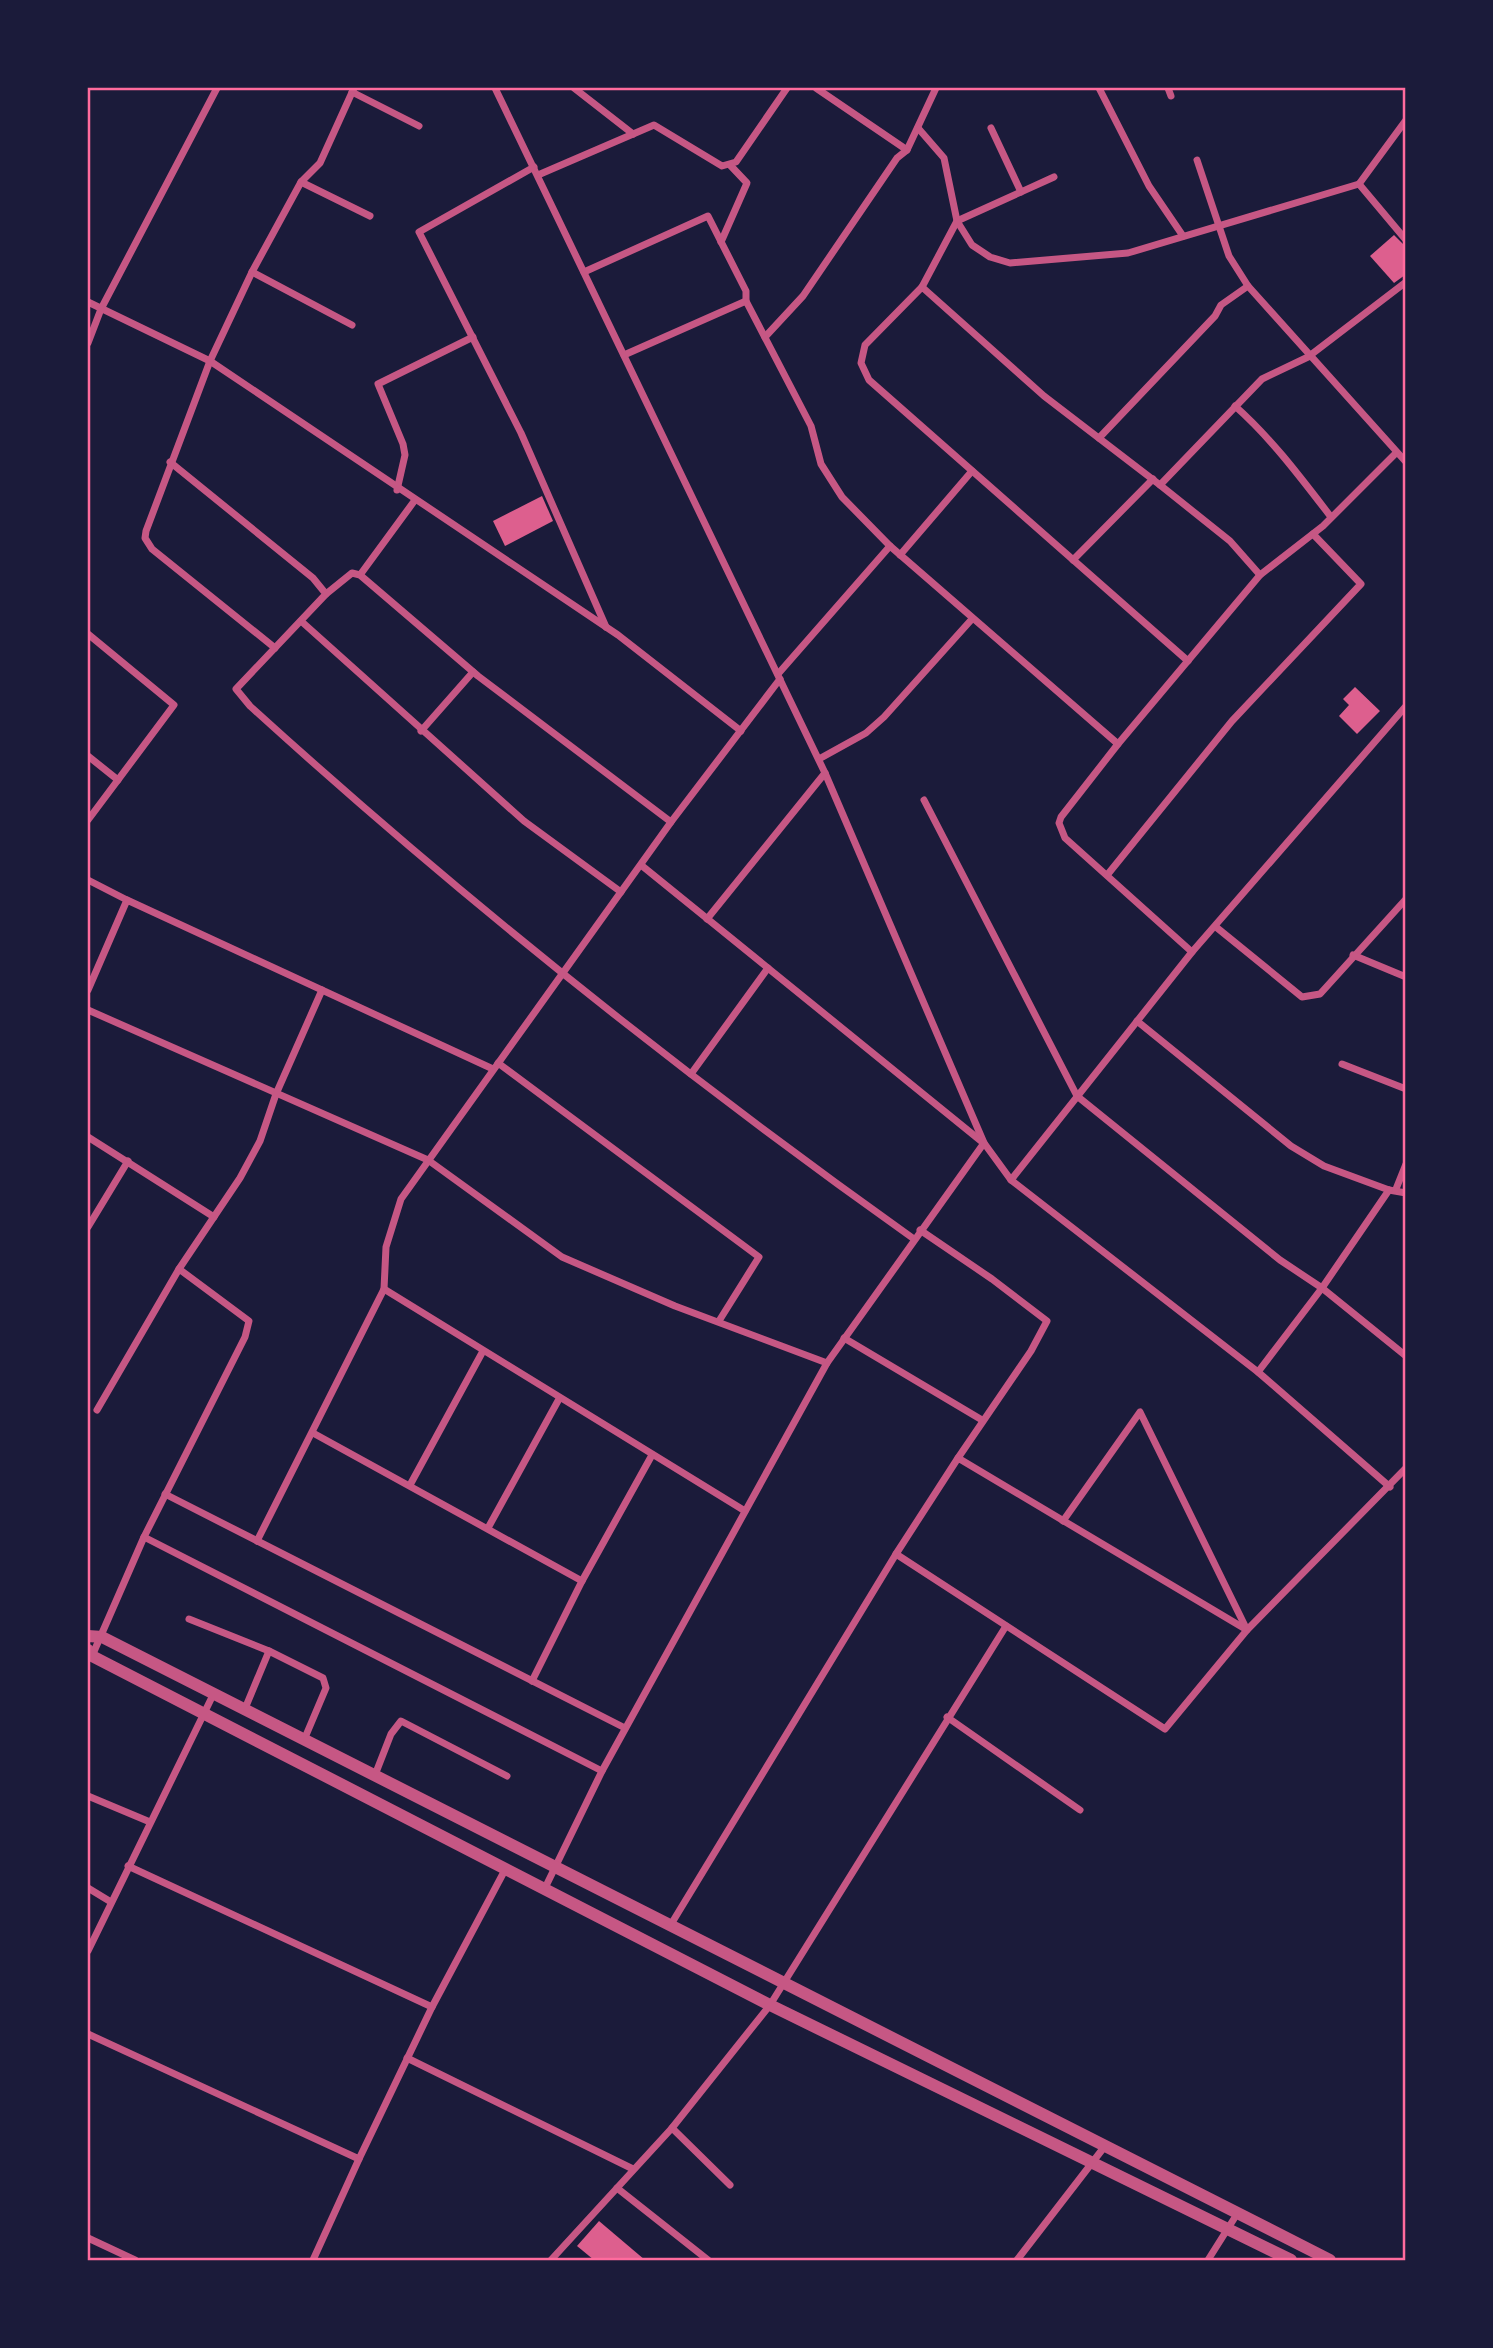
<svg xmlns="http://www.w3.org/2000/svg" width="1493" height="2348" font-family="'Titillium Web',sans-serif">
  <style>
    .building { fill: #dd5f8e }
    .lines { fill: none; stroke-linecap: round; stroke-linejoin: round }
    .minor { stroke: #c65784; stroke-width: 7 }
    .tertiary { stroke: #c65784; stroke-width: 12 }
    .neatline { fill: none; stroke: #ff6b9d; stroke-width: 2.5 }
  </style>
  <rect width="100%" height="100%" fill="#1b1b3a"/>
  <g class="building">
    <polygon points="1394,235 1405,246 1405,275 1394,283 1370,256"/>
    <polygon points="542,496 553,521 505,546 493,521"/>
    <polygon points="1355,687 1380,711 1357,734 1339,716 1349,705 1343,699"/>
    <polygon points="599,2221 645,2260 594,2260 577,2246"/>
  </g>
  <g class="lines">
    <g class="minor">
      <polyline points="495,88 825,773 984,1143 1011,1180 1258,1372 1390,1487"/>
      <polyline points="574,88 633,134"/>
      <polyline points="816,88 907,150"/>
      <polyline points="1099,88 1149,186 1183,236"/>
      <polyline points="1168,88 1171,96"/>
      <polyline points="352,92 419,126"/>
      <polyline points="918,128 944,158 957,221 972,245 990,257 1010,263 1128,253 1359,184 1406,120"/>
      <polyline points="991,128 1021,192"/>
      <polyline points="1197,160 1229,256 1248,286 1406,462"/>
      <polyline points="534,167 419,232 521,433 606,627"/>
      <polyline points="538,175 654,125 722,166 736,162 787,88"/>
      <polyline points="301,182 370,216"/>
      <polyline points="1359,184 1406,240"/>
      <polyline points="721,242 747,183 730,165"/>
      <polyline points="252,272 352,325"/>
      <polyline points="584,272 708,216 746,291 746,301"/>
      <polyline points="922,287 957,221 1054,177"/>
      <polyline points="88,302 210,361 618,635 741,731"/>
      <polyline points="765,337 803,296 897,158 907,150 936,88"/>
      <polyline points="88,343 101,309 217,88"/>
      <polyline points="624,355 746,301 811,426 821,464 842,497 890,546 1118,744 1061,817 1059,823 1065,838 1192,952"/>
      <path d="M1235 406C1272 439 1301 478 1331 517"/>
      <polyline points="1099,438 1215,316 1221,305 1248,286"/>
      <path d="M170 462 313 578 326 594 236 689 250 706C460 897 682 1074 914 1239"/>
      <polyline points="1160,485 1044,396 922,287 865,345 861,363 869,380 1188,661"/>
      <polyline points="397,490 405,455 403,444 378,384 473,337"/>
      <polyline points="900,555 972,471"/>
      <polyline points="1073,560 1153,479"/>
      <polyline points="360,575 415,500"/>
      <polyline points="1260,575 1230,541 1160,485 1262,379 1308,357 1406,282"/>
      <polyline points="326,594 352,573 360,575 478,676 671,822"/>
      <polyline points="301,621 524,821 621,892"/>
      <polyline points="88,634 174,705 88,820"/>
      <polyline points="275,648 152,549 145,538 146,531 210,361 252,272 301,182 320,163 354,88"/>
      <polyline points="778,674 890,546"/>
      <polyline points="421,731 473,672"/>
      <polyline points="1118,744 1260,575 1323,526 1396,453"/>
      <polyline points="88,756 118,780"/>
      <polyline points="819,759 866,733 884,717 972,619"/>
      <polyline points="924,800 1077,1096 1280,1260 1322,1288 1406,1356"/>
      <polyline points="641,865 981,1141"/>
      <polyline points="1108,874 1232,721 1361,584 1313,534"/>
      <polyline points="88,880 127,900"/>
      <polyline points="707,919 825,773"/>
      <polyline points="1216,927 1302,997 1320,994 1406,899"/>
      <polyline points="1353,955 1406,977"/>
      <polyline points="88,990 127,900 493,1069"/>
      <polyline points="88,1010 428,1160 562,1257 675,1306 827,1363"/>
      <polyline points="1137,1021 1291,1146 1324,1166 1389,1190 1406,1193"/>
      <polyline points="498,1063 759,1257 719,1321"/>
      <polyline points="1342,1064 1406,1089"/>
      <polyline points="691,1074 768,968"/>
      <polyline points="88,1137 214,1217"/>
      <polyline points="1011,1180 1192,952 1406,706"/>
      <polyline points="1396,1189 1406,1164"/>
      <polyline points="88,1227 128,1161"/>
      <polyline points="920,1230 992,1279 1047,1321 1031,1351 958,1458"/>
      <polyline points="384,1289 745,1511"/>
      <polyline points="844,1338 982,1420"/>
      <polyline points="1258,1372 1322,1288 1389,1190"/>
      <polyline points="97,1410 179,1269"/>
      <polyline points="313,1433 582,1581"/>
      <polyline points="410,1485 483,1351"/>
      <polyline points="165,1494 625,1728"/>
      <polyline points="488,1528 559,1399"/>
      <polyline points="144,1537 602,1771"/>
      <polyline points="257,1541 384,1289 386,1247 401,1199 671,822 780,679"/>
      <polyline points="896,1554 1165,1729 1247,1630 1140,1412 1063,1521"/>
      <polyline points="189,1619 269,1651 323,1678 326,1688 304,1740"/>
      <polyline points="92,1656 144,1537 245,1337 249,1321 179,1269 240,1178 260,1141 276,1094 322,990"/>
      <polyline points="532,1681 582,1581 652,1455"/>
      <polyline points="244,1711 269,1651"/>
      <polyline points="947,1717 1080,1810"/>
      <polyline points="375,1775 391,1734 401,1721 507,1776"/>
      <polyline points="88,1796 150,1822"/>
      <polyline points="128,1866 432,2007"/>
      <polyline points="88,1888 111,1902"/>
      <polyline points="545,1888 602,1771 827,1363 984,1143"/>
      <polyline points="670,1926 896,1554 958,1458 1247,1630 1406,1468"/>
      <polyline points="88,1951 213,1695"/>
      <polyline points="88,2034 359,2159 432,2007 506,1868"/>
      <polyline points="407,2058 633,2169"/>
      <polyline points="672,2128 730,2185"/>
      <polyline points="617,2188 708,2260"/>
      <polyline points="88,2238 135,2260"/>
      <polyline points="313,2260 359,2159"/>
      <polyline points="551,2260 672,2128 770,2005 1006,1626"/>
      <polyline points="1017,2260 1105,2146"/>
      <polyline points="1208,2260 1237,2214"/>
    </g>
    <g class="tertiary">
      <polyline points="88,1636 102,1637 1330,2260"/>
      <polyline points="88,1650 92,1656 770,2005 1291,2260"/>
    </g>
  </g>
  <rect width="1493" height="2348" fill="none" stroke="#1b1b3a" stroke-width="178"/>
  <rect x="89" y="89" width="1315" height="2170" class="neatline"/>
</svg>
